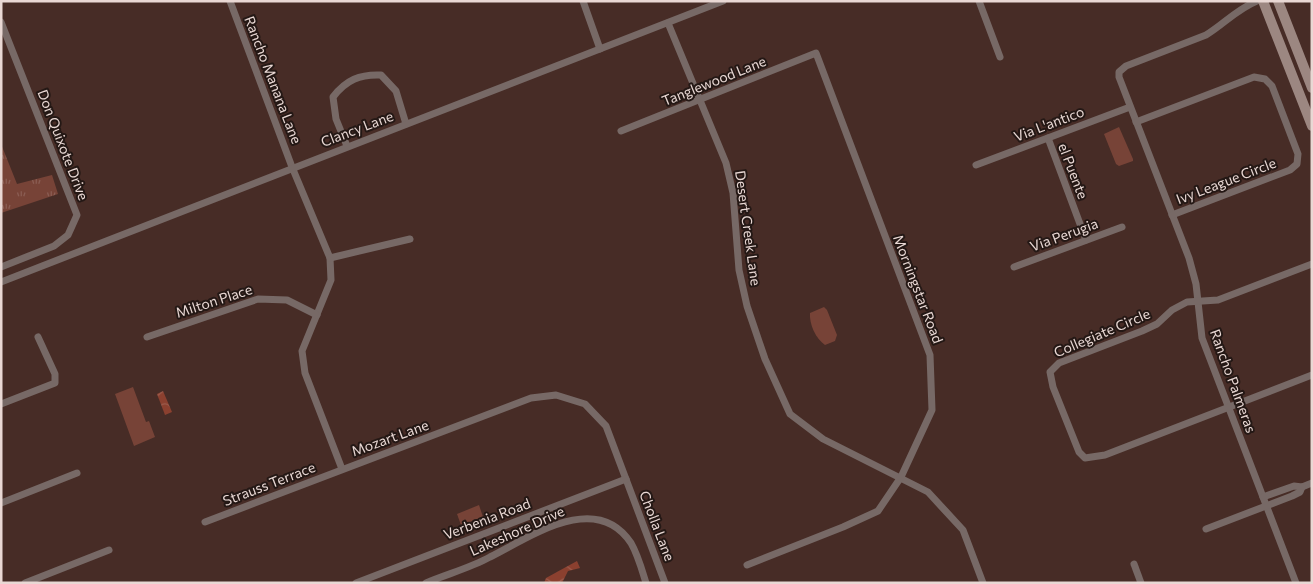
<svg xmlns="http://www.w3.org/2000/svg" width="1313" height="584" font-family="Commissioner,sans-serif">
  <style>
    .grass { fill: url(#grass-tufts) }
    .garden { fill: #774337 }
    .water { fill: url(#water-waves) }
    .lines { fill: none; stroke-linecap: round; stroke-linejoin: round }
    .street { stroke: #776966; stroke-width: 7 }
    .secondary { stroke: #9c8781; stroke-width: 10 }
    .labels { text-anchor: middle; stroke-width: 4; stroke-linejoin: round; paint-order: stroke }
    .street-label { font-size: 14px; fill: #e9d8d4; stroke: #241815 }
  </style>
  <defs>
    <pattern id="grass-tufts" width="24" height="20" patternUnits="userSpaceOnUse" patternTransform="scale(1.25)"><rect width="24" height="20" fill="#774337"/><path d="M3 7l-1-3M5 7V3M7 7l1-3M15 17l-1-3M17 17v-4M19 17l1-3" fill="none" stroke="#8a5d53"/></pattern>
    <pattern id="water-waves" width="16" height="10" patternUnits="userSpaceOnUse" patternTransform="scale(1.25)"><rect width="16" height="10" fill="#8b402f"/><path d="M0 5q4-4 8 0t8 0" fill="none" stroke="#9b5b4c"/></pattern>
  </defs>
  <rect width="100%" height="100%" fill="#472c26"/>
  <polygon class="grass" points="1,144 17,184 52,175 58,194 1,213"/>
  <g class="garden">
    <polygon points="1119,127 1133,159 1133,161 1119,166 1116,164 1104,134"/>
    <path d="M824 307 827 310 837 335 835 341 825 345C816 339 809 324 810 313Z"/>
    <polygon points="133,387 146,422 149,421 155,437 134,446 115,394"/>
    <polygon points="479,505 483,517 461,525 457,514"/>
  </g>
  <g class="water">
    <polygon points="163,391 172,412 165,415 157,394"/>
    <polygon points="577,561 580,568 568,571 562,583 544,583 546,578"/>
  </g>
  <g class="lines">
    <g class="street">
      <polyline points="230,1 292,167 330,258 331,280 302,351 305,373 342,469"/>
      <polyline points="583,1 600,49"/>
      <polyline points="979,1 1000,57"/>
      <path d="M1257 1C1237 9 1224 24 1206 35L1126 66 1119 72V77L1189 258 1196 284 1202 338 1296 583"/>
      <polyline points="1,22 77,215 68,235 54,246 1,267"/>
      <polyline points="668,23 726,163 733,193 739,270 747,306 765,359 790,414 823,439 928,492 963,530 983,583"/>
      <polyline points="1136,122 1254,77 1265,79 1272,86 1298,154 1297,164 1290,170 1172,215"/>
      <polyline points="621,131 816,53 930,355 932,410 901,477 878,511 843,527 747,565"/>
      <polyline points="1048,138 1086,240"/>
      <path d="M347 146 336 119 333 97C346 80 360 74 381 75L396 91 406 124"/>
      <polyline points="976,165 1130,107"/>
      <polyline points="330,258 410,239"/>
      <polyline points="1312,264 1218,300 1187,302 1172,310 1157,324 1142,331 1059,363 1050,372 1053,387 1079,452 1085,458 1105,455 1312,375"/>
      <polyline points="1014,267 1122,227"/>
      <polyline points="1,282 723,1"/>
      <polyline points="147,337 258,299 287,300 317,315"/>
      <polyline points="1,404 55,383 55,374 38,337"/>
      <polyline points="1302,487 1312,483"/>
      <polyline points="1,503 77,473"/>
      <polyline points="205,522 531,398 556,395 585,404 606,426 665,583"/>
      <polyline points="1206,529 1292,496 1300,492 1302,487 1294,486 1263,497"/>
      <polyline points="1134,564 1141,583"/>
      <polyline points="25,583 109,550"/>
      <polyline points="356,583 626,479"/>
      <path d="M426 583C447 574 470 568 490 557 530 537 596 490 631 543 638 555 642 570 646 583"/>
    </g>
    <g class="secondary">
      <polyline points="1263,1 1312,126"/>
      <polyline points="1278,1 1312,88"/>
    </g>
  </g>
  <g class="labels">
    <g class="street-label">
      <text transform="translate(273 80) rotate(69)" y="5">Rancho Manana Lane</text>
      <text transform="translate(714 81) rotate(-22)" y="5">Tanglewood Lane</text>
      <text transform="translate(1049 124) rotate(-21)" y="5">Via L'antico</text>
      <text transform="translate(357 129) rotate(-21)" y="5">Clancy Lane</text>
      <text transform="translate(63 145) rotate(69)" y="5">Don Quixote Drive</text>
      <text transform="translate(1073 171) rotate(69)" y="5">el Puente</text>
      <text transform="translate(1226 181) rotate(-21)" y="5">Ivy League Circle</text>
      <text transform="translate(748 228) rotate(82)" y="5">Desert Creek Lane</text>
      <text transform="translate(1064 235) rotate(-20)" y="5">Via Perugia</text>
      <text transform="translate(918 289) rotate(69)" y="5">Morningstar Road</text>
      <text transform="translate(214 301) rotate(-18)" y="5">Milton Place</text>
      <text transform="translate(1102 333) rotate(-23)" y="5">Collegiate Circle</text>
      <text transform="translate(1233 381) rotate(70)" y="5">Rancho Palmeras</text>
      <text transform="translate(390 438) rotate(-20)" y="5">Mozart Lane</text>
      <text transform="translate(269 484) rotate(-21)" y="5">Strauss Terrace</text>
      <text transform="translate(487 519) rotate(-21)" y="5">Verbenia Road</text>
      <text transform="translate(657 526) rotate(69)" y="5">Cholla Lane</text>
      <text transform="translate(517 531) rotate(-24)" y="5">Lakeshore Drive</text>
    </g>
  </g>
  <rect width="1313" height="584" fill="none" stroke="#e9d8d4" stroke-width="5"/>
</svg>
